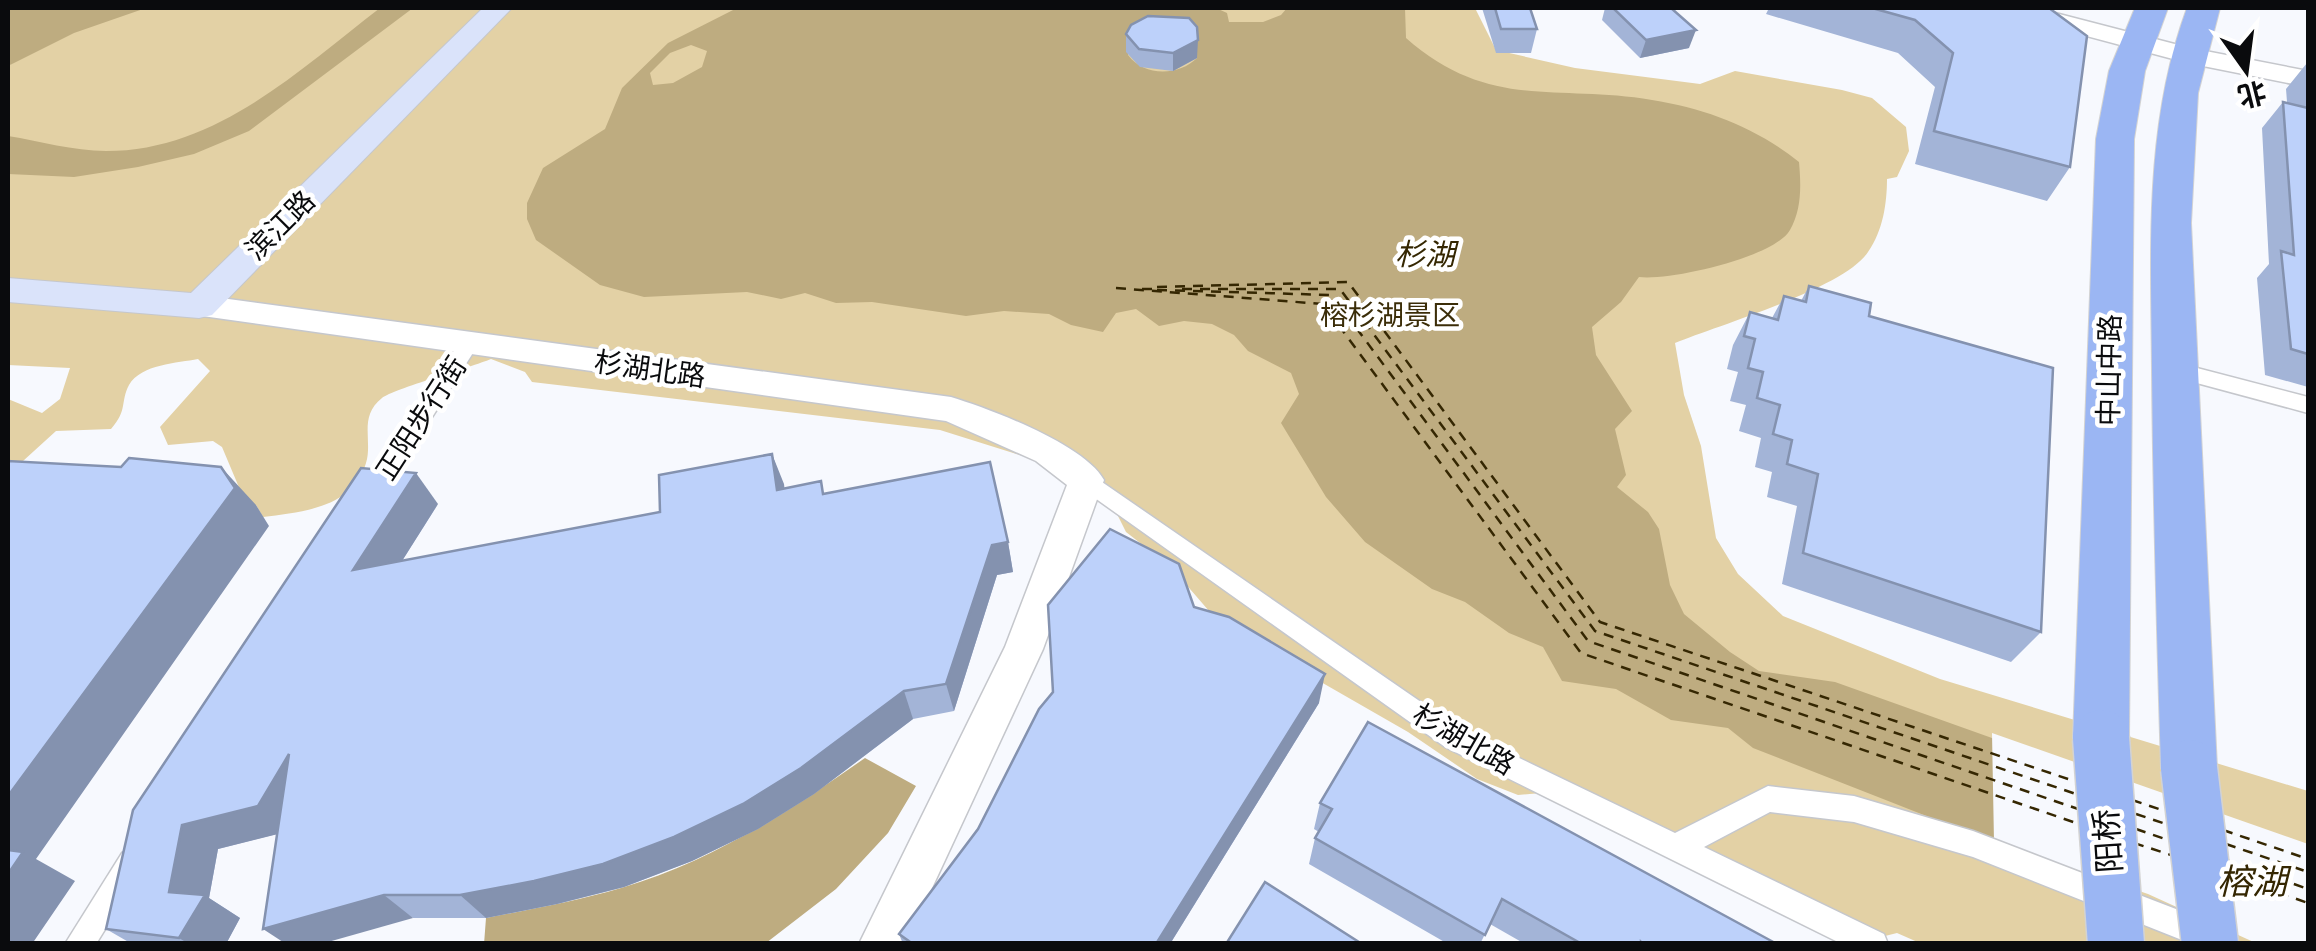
<svg xmlns="http://www.w3.org/2000/svg" width="2316" height="951" font-family="'Source Sans 3','Noto Sans SC',sans-serif">
  <style>
    .green { fill: #e3d1a5 }
    .water { fill: #beac80; fill-rule: evenodd }
    .pier { fill: #f7f9fe }
    .lines { fill: none; stroke-linecap: round; stroke-linejoin: round }
    .ferry { stroke: #352702; stroke-width: 2.5; stroke-dasharray: 10 8; stroke-linecap: butt }
    .pedestrian-casing { stroke: #c5c7cc; stroke-width: 3 }
    .tertiary-casing { stroke: #c5c7cc; stroke-width: 3 }
    .secondary-casing { stroke: #c5c7cc; stroke-width: 2 }
    .trunk-casing { stroke: #d3d3d3; stroke-width: 2 }
    .pedestrian { fill: #fff; fill-rule: evenodd }
    .tertiary { fill: #fff; fill-rule: evenodd }
    .secondary { fill: #dae3fa; fill-rule: evenodd }
    .trunk { fill: #9bb6f3; fill-rule: evenodd }
    .trunk-bridge-casing { stroke: #d3d3d3; stroke-width: 59; stroke-linecap: butt }
    .trunk-bridge { stroke: #9bb6f3; stroke-width: 56 }
    .wall { fill: #a3b4d7 }
    .shaded-wall { fill: #8492af }
    .building { fill: #bdd1fa; stroke: #8492af; stroke-width: 2.5 }
    .labels { text-anchor: middle; stroke-width: 9; stroke-linejoin: round; paint-order: stroke }
    .street-label { font-size: 28px; fill: #0a0b0d; stroke: #fff }
    .park-label { font-size: 28px; fill: #3b2d08; stroke: #fff }
    .water-label { font-size: 30px; font-style: italic; fill: #352702; stroke: #fff }
    .near-street-label { font-size: 32px; fill: #0a0b0d; stroke: #fff }
    .near-water-label { font-size: 35px; font-style: italic; fill: #352702; stroke: #fff }
  </style>
  <rect width="100%" height="100%" fill="#f7f9fe"/>
  <path class="green" d="M96 8H1475L1496 50 1575 68 1700 84 1735 71 1842 90 1872 98 1906 127 1909 151 1897 177 1887 179C1887 203 1883 231 1868 252 1845 288 1719 325 1675 343L1684 395 1701 446 1716 538 1738 574 1783 616 1940 679 2308 791V943L1922 944 1897 933 1885 936 1762 882 1577 790 1518 795 1477 779 1408 732 1255 644 1209 611 1171 567 1126 532 1094 468 1026 457 940 430 532 382 525 372 491 359C472 367 393 389 382 398 358 417 373 440 366 463 353 508 302 512 263 517L256 505 246 504 222 447 213 441 168 445 160 427 210 371 198 359C178 363 141 364 129 385 120 402 128 410 111 429L56 431 23 461 8 467V399L42 413 60 399 70 368 8 365V66Z"/>
  <g class="water">
    <polygon points="8,8 146,8 74,33 8,66"/>
    <path d="M380 8H413L249 131 194 154 138 167 74 177 8 174V136C40 141 73 151 106 151 216 151 299 70 380 8Z"/>
    <path d="M737 8H1216L1227 13 1229 22H1263L1281 15 1287 8H1405L1406 38C1489 111 1556 84 1652 100 1707 109 1755 127 1799 162 1801 185 1802 209 1790 230 1775 257 1670 281 1639 277L1621 302 1592 327 1596 355 1632 411 1615 429 1626 475 1617 487 1648 512 1659 529 1670 585 1684 614 1730 652 1759 671 1835 682 2152 795 2308 943 1929 817 1753 748 1728 728 1671 720 1616 689 1562 681 1543 647 1509 633 1465 602 1432 589 1365 542 1326 497 1281 423 1299 394 1291 373 1248 351 1234 335 1212 324 1184 321 1159 326 1136 309 1116 313 1103 332 1071 325 1049 314 1004 311 966 316 872 302 836 303 805 293 781 299 747 292 644 297 600 285 536 240 527 219V203L543 168 605 129 622 88 668 43ZM691 45 707 51 702 67 673 83 653 85 650 73 670 53ZM1197 45V58C1179 76 1144 77 1128 55V49Z"/>
    <path d="M865 758 916 786 888 833 836 889 766 943 484 944 486 918C531 909 577 901 621 888 711 862 789 811 865 758Z"/>
  </g>
  <polygon class="pier" points="1992,733 2308,844 2308,943 2258,944 2148,894 1994,842"/>
  <g class="lines">
    <g class="ferry">
      <polyline points="1157,287 1348,282 1600,622 2077,782"/>
      <polyline points="1116,288 1323,304 1581,653 2079,824"/>
      <polyline points="1142,289 1159,289"/>
      <polyline points="1182,289 1340,289 1595,631 2076,794"/>
      <polyline points="1157,290 1332,295 1588,641 2081,810"/>
      <polyline points="2132,800 2168,812"/>
      <polyline points="2136,814 2166,824"/>
      <polyline points="2136,829 2171,841"/>
      <polyline points="2223,830 2308,859"/>
      <polyline points="2134,843 2174,856"/>
      <polyline points="2226,844 2308,872"/>
      <polyline points="2226,860 2308,889"/>
      <polyline points="2228,875 2308,903"/>
    </g>
    <g class="pedestrian-casing">
      <g id="pedestrian">
        <polygon points="468,338 478,345 378,502 362,502 359,496 362,490 461,340"/>
        <polygon points="2174,362 2308,397 2308,413 2167,375 2164,370"/>
        <polygon points="1086,471 1463,731 1675,833 1768,786 1854,796 1973,831 2215,924 2220,934 2216,944 2192,944 1973,857 1854,822 1770,812 1704,847 1884,934 1888,944 1842,944 1445,747 1078,486 1075,480 1078,474"/>
        <polygon points="132,849 142,853 146,863 96,944 65,944 122,853"/>
      </g>
    </g>
    <g class="tertiary-casing">
      <g id="tertiary">
        <polygon points="1997,8 2036,8 2190,48 2308,71 2308,87 2188,63 2000,13"/>
        <path d="M199 295 951 397C990 409 1084 444 1104 480L1043 649 906 944H859L1005 647 1067 485 1036 461 946 421 188 314 183 306 188 298Z"/>
      </g>
    </g>
    <g class="secondary-casing">
      <polygon id="secondary" points="483,8 512,8 212,315 199,318 8,302 8,278 191,293"/>
    </g>
    <g class="trunk-casing">
      <g id="trunk">
        <polygon points="2135,8 2168,8 2145,71 2134,139 2129,738 2121,756 2101,763 2081,756 2073,738 2096,139 2109,71"/>
        <path d="M2187 8H2220L2198 93 2191 223 2217 768 2209 786 2189 794 2169 786 2161 768C2157 635 2153 503 2152 370 2151 247 2144 125 2187 8Z"/>
      </g>
    </g>
    <use href="#pedestrian" class="pedestrian"/>
    <use href="#tertiary" class="tertiary"/>
    <use href="#secondary" class="secondary"/>
    <use href="#trunk" class="trunk"/>
    <g class="trunk-bridge-casing">
      <g id="trunk-bridge">
        <polyline points="2101,738 2116,944"/>
        <polyline points="2189,768 2210,944"/>
      </g>
    </g>
    <use href="#trunk-bridge" class="trunk-bridge"/>
  </g>
  <g class="wall">
    <polygon points="1482,8 1530,8 1537,29 1531,53 1496,53"/>
    <polygon points="1605,8 1671,8 1689,48 1640,58 1602,20"/>
    <polygon points="1769,8 2049,8 2070,167 2047,201 1915,164 1935,87 1898,53 1766,14"/>
    <polygon points="1126,34 1197,58 1173,71 1140,67 1126,52"/>
    <polygon points="2307,63 2308,63 2308,387 2265,375 2257,278 2269,264 2262,128 2283,102 2287,102 2286,89"/>
    <polygon points="1809,286 1869,316 2041,632 2011,662 1782,584 1797,506 1767,497 1772,472 1755,467 1761,438 1739,431 1746,405 1730,401 1738,372 1727,369 1733,345 1750,312 1772,318 1784,296 1801,301"/>
    <polygon points="772,454 784,488 825,494 1008,542 1013,572 997,575 954,711 913,719 814,794 758,829 692,861 624,887 557,904 486,918 413,918 277,834 218,849 209,898 240,918 226,944 132,944 106,929 438,504 402,561 660,512"/>
    <polygon points="1194,607 1319,703 1170,944 903,944 899,934 978,829 1053,692"/>
    <polygon points="1320,803 1777,944 1525,944 1490,924 1480,944 1448,944 1309,864 1315,838 1319,832 1314,829"/>
  </g>
  <g class="shaded-wall">
    <polygon points="1696,30 1689,48 1640,58 1646,40"/>
    <polygon points="1198,40 1197,58 1173,71 1173,53"/>
    <polygon points="772,454 784,484 788,520 777,490"/>
    <polygon points="221,467 256,505 269,526 36,859 75,881 32,944 8,944 8,796"/>
    <polygon points="416,473 438,504 378,599 353,570"/>
    <polygon points="1008,542 1013,572 997,575 954,711 946,684 992,545"/>
    <polygon points="1325,674 1319,703 1170,944 1156,944"/>
    <polygon points="904,691 913,719 814,794 758,829 692,861 624,887 557,904 486,918 460,895"/>
    <polygon points="289,754 290,831 218,849 209,898 240,918 226,944 189,944 179,938 169,892 182,825"/>
    <polygon points="384,895 413,918 321,944 286,944 263,929"/>
  </g>
  <g class="building">
    <polygon points="1495,8 1530,8 1537,29 1501,29"/>
    <polygon points="1613,8 1671,8 1696,30 1646,40"/>
    <polygon points="1872,8 2049,8 2087,36 2070,167 1934,131 1953,53 1915,20"/>
    <polygon points="1148,16 1189,18 1197,27 1198,40 1173,53 1139,49 1126,34 1131,25"/>
    <polygon points="2283,102 2308,108 2308,354 2291,349 2281,251 2294,255"/>
    <polygon points="1809,286 1871,303 1869,316 2053,368 2041,632 1803,553 1818,474 1787,464 1792,440 1773,434 1780,405 1757,398 1763,372 1748,368 1755,339 1744,336 1750,312 1778,320 1784,296 1806,302"/>
    <polygon points="772,454 777,490 821,481 823,494 990,462 1008,542 992,545 946,684 904,691 801,768 743,804 674,837 603,864 534,881 460,895 384,895 263,929 289,754 258,806 182,825 169,892 205,895 179,938 106,929 133,810 361,468 416,473 353,570 660,512 659,475"/>
    <polygon points="129,458 221,467 235,488 8,796 8,461 121,467"/>
    <polygon points="1110,529 1179,564 1194,607 1229,617 1325,674 1156,944 913,944 899,934 978,829 1039,709 1053,692 1048,605"/>
    <polygon points="1368,722 1777,944 1643,944 1641,942 1641,944 1582,944 1502,899 1485,935 1315,838 1332,809 1320,803"/>
    <polygon points="8,850 23,852 8,874"/>
    <polygon points="1265,882 1362,944 1226,944"/>
  </g>
  <g class="labels">
    <g class="street-label">
      <text transform="translate(280 225) rotate(-45)" y="10">滨江路</text>
      <text transform="translate(650 369) rotate(8)" y="10">杉湖北路</text>
      <text transform="translate(2109 370) rotate(-89)" y="10">中山中路</text>
      <text transform="translate(421 418) rotate(-57)" y="10">正阳步行街</text>
      <text transform="translate(1464 739) rotate(30)" y="10">杉湖北路</text>
    </g>
    <g class="park-label">
      <text x="1390" y="325">榕杉湖景区</text>
    </g>
    <g class="water-label">
      <text x="1425" y="265">杉湖</text>
    </g>
    <g class="near-street-label">
      <text transform="translate(2108 841) rotate(-94)" y="11">阳桥</text>
    </g>
    <g class="near-water-label">
      <text x="2252" y="894">榕湖</text>
    </g>
  </g>
  <rect width="2316" height="951" fill="none" stroke="#0a0b0d" stroke-width="20"/>
  <g transform="translate(2246 70) rotate(166)" stroke="#ffffff" stroke-width="8" paint-order="stroke">
  <path d="M0-8L18 38L0 25L-18 38Z" fill="#0a0b0d"/>
  <text y="-15" font-size="28" font-weight="bold" text-anchor="middle" fill="#0a0b0d">北</text>
  </g>
</svg>
